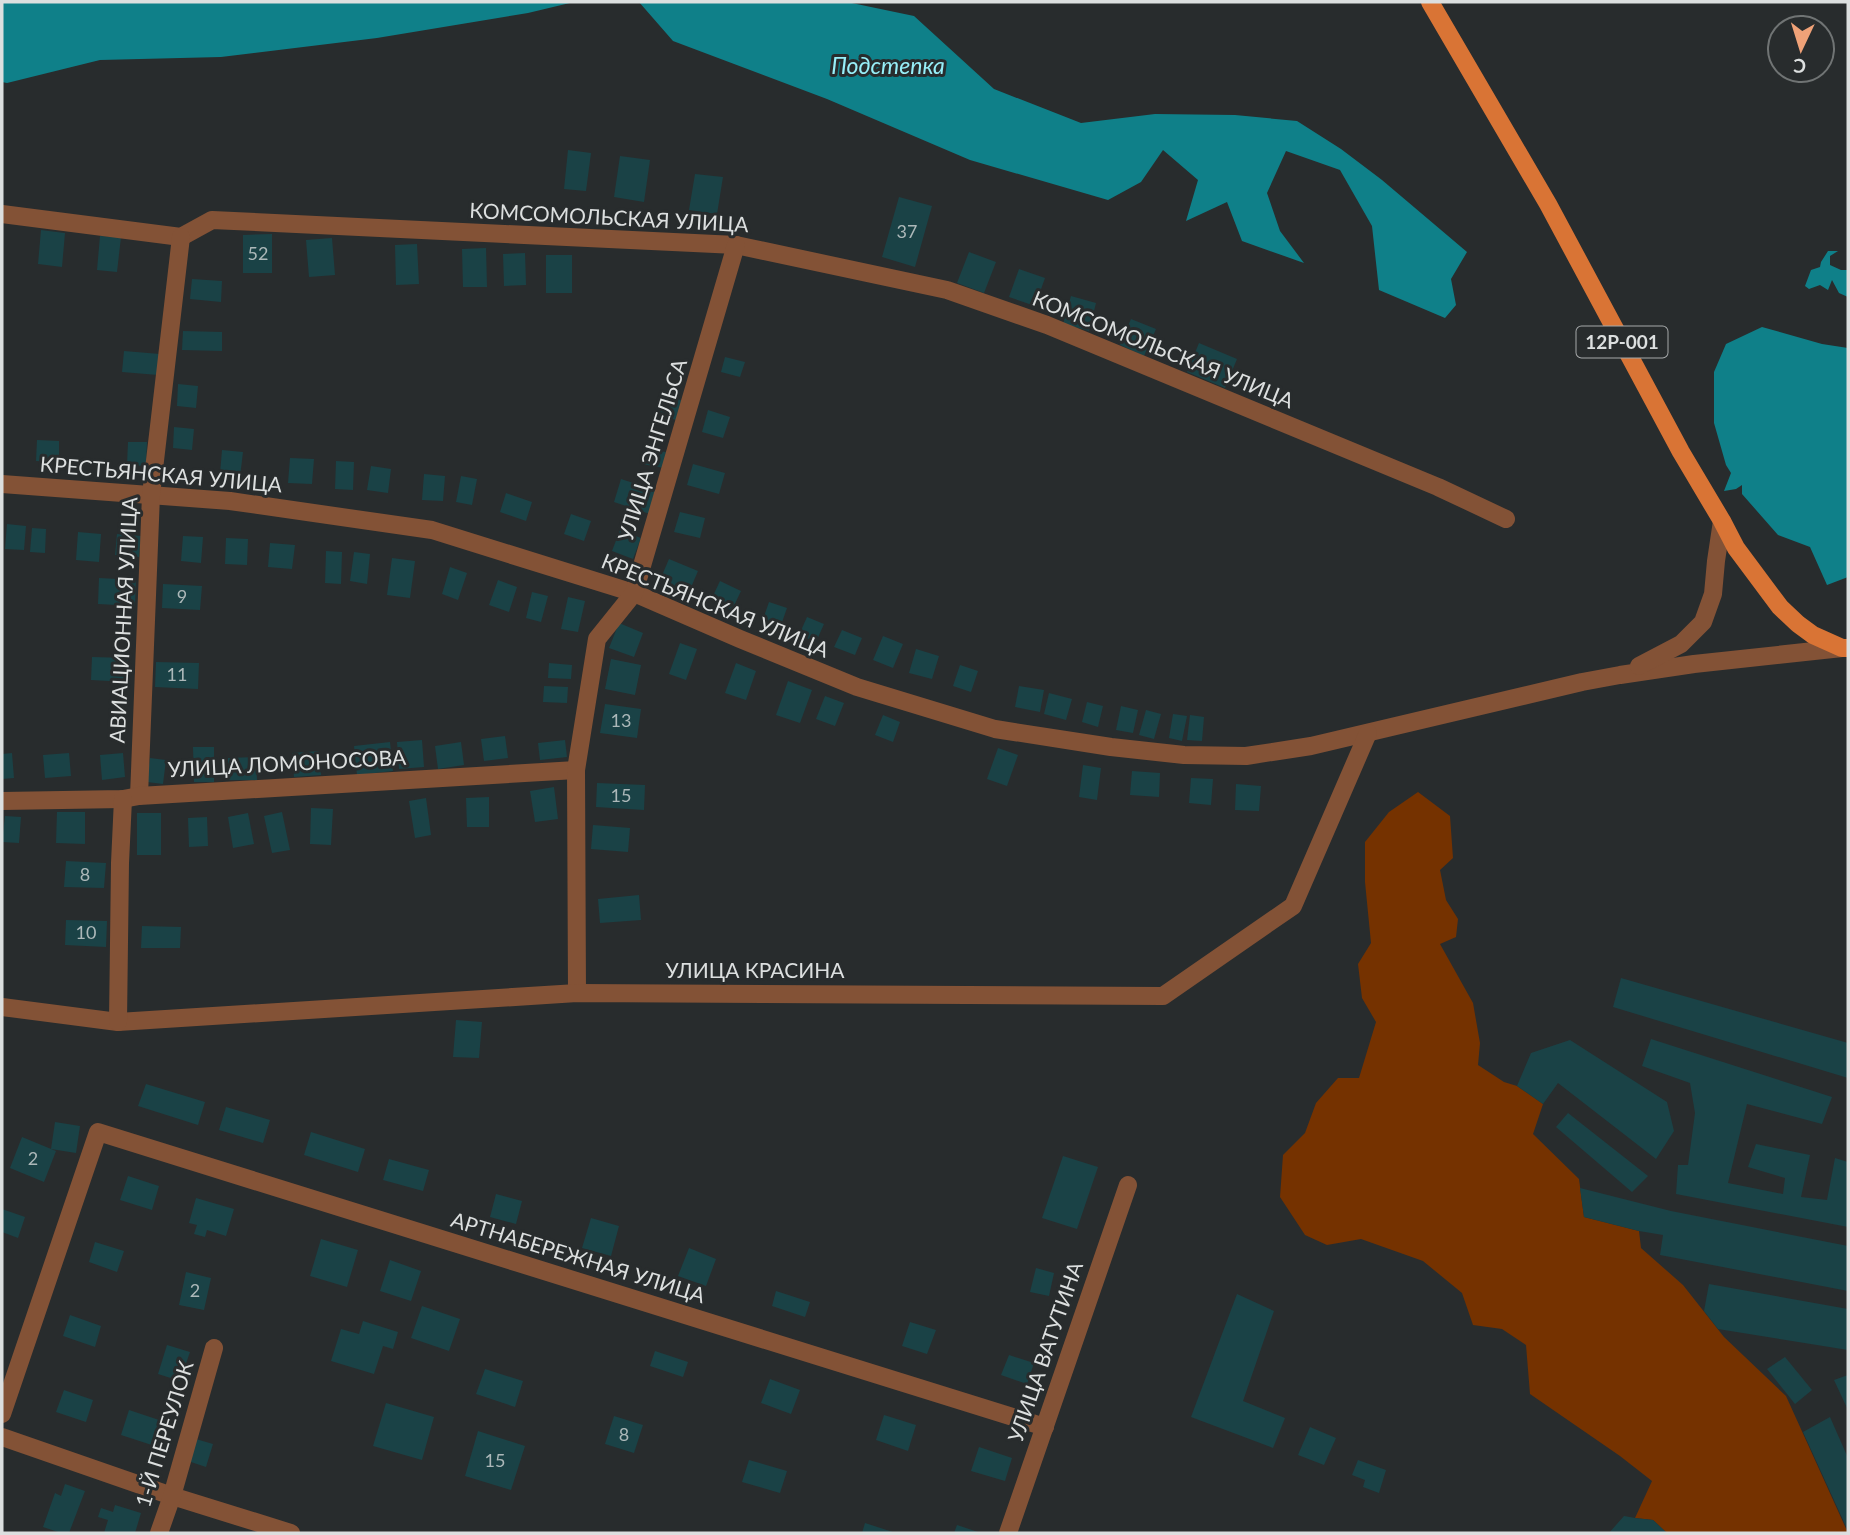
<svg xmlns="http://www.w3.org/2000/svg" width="1850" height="1535" font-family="Lato,sans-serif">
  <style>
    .green { fill: #753200 }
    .water { fill: #0f8089 }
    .building { fill: #1a4246 }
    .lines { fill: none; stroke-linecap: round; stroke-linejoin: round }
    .minor { stroke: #835236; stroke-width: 18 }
    .major { stroke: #d97435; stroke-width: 18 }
    .labels { text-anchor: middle; stroke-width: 6; stroke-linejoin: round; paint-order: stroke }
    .number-label { font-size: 18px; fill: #acb8b9 }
    .shield { fill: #282c2d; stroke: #a6a9aa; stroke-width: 2 }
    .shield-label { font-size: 19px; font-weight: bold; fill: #dcdfdf }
    .street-label { font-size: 21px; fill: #dcdfdf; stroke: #282c2d }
    .water-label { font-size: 23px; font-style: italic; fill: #97eff8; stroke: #282c2d }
  </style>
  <rect width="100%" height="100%" fill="#282c2d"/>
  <polygon class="green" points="1418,792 1450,816 1453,858 1440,870 1446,900 1458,919 1456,937 1440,944 1473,1003 1480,1043 1478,1065 1504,1082 1517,1086 1543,1104 1533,1134 1579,1179 1584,1217 1639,1231 1641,1248 1683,1285 1724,1337 1786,1396 1848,1533 1667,1533 1653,1520 1635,1518 1652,1481 1620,1456 1530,1394 1526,1345 1502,1329 1473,1325 1462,1293 1423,1261 1361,1239 1327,1245 1305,1235 1280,1197 1283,1155 1305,1133 1316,1103 1338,1078 1359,1078 1376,1022 1362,998 1358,964 1371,943 1365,882 1365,842 1389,812"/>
  <g class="water">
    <polygon points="2,2 574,2 528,13 377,38 221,57 100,60 7,83 2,82"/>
    <polygon points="639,2 847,2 914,16 994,89 1081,123 1155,114 1235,115 1297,121 1341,149 1382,180 1467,252 1451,279 1456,305 1445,318 1379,290 1372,226 1340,170 1286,151 1267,193 1280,231 1304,263 1242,241 1227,202 1186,221 1198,180 1163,150 1141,182 1108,200 970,160 827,99 673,41"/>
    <polygon points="1828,251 1838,251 1830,256 1830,265 1841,270 1848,270 1848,297 1839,293 1832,280 1828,290 1820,285 1809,289 1805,286 1811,270 1820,267 1821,262"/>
    <polygon points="1762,327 1822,344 1848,348 1848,577 1827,585 1810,547 1778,535 1742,494 1742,485 1736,489 1724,491 1731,473 1726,465 1714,423 1714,372 1726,344"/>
  </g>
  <g class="building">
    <polygon points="568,150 591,153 586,191 564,189"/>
    <polygon points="620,156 650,160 644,202 614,197"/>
    <polygon points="695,174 723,177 717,214 689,210"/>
    <polygon points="899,197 932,206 915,267 882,257"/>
    <polygon points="41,230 65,233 62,267 38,264"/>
    <polygon points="272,234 272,273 243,273 243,235"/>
    <polygon points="100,236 121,237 117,272 97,270"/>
    <polygon points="332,238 335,275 309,277 306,240"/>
    <polygon points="417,244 419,284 396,285 395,245"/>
    <polygon points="486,248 487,287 463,287 462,249"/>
    <polygon points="969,252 996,262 984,293 957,283"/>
    <polygon points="525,253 526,285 504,286 503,254"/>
    <rect x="546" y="255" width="26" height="38"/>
    <polygon points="1019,269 1045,278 1035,306 1009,297"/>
    <polygon points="192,279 222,281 221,302 190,299"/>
    <polygon points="1071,296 1096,303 1089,331 1063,324"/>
    <polygon points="1131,319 1156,329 1144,356 1120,345"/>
    <polygon points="183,331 222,332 222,351 182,350"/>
    <polygon points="1199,343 1237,359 1225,388 1187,372"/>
    <polygon points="124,351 160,354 158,375 122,372"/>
    <polygon points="725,357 745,362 740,377 721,372"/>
    <polygon points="178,384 198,386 196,408 177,406"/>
    <polygon points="664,393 685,402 678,421 656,412"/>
    <polygon points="708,410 730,417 723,438 702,432"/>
    <polygon points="174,427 194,429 192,450 173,448"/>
    <polygon points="37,440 59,441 59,462 36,461"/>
    <polygon points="128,442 147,442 146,466 127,465"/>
    <polygon points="644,449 666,452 664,468 642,464"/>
    <polygon points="222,450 243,452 240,477 220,474"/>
    <polygon points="290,458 314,459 312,484 288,483"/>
    <polygon points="336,461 354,462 353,490 335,489"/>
    <polygon points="693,464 725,473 719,494 687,485"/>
    <polygon points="371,466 391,469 388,493 367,490"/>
    <polygon points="424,474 445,476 443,501 422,500"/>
    <polygon points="461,476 477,479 472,505 456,502"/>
    <polygon points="621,479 658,491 650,514 614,502"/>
    <polygon points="506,493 532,502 526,521 500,512"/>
    <polygon points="680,512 705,518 700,538 674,532"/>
    <polygon points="571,514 591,521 584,541 564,534"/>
    <polygon points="7,524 26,526 24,550 5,549"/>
    <polygon points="32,528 46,529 45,553 30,552"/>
    <polygon points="620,530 641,538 633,559 612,551"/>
    <polygon points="78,532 101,534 99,562 76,560"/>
    <polygon points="117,534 141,536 139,557 115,555"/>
    <polygon points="183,536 203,537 201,563 181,561"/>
    <polygon points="226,538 248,539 247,565 225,564"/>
    <polygon points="270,543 295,545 292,569 268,567"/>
    <polygon points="326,551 342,552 341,584 325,583"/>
    <polygon points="354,552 370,554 367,584 350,581"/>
    <polygon points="392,558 415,561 410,598 387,595"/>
    <polygon points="669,559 698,571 689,592 660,580"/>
    <polygon points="450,567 467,573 458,600 442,594"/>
    <polygon points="99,578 136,580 135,606 98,604"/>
    <polygon points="498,580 517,587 509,612 489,605"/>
    <polygon points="720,581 741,591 732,610 711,600"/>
    <polygon points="163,584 202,586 200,610 162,608"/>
    <polygon points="532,592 548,596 541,622 526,618"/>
    <polygon points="568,597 585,601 578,632 561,629"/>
    <polygon points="769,602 787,608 780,628 762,622"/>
    <polygon points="807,617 824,624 816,642 799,635"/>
    <polygon points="619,623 643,633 634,657 609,648"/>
    <polygon points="842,630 862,638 855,655 834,647"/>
    <polygon points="883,636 903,644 893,668 873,660"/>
    <polygon points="680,643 697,649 686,680 669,674"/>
    <polygon points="916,649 939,656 932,679 909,673"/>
    <polygon points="92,657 128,658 127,682 91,680"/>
    <polygon points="611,659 641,665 635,695 605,689"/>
    <polygon points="156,662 199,663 198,689 155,687"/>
    <polygon points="549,663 572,665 571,679 548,678"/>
    <polygon points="736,663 756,671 746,700 725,693"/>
    <polygon points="960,665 978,671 971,692 953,686"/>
    <polygon points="788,681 812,690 800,723 776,715"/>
    <polygon points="544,686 568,687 567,703 543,702"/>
    <polygon points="1019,686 1044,690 1040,712 1015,707"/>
    <polygon points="1049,693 1072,699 1066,720 1044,714"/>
    <polygon points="825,696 844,703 835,726 816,719"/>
    <polygon points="1087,702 1103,706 1098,727 1082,722"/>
    <polygon points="605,704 641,709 637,738 600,733"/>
    <polygon points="1121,706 1138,710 1133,733 1116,730"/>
    <polygon points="1146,710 1161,714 1154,739 1139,735"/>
    <polygon points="1173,714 1187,716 1182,741 1169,738"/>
    <polygon points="883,715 900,722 893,742 875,735"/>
    <polygon points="1190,715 1204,717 1202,741 1187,740"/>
    <polygon points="505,736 508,758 484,761 481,739"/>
    <polygon points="422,740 424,767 399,769 397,742"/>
    <polygon points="565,740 567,757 540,760 538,743"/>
    <polygon points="390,742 393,771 357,775 354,746"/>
    <polygon points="461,742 464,765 438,769 435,746"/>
    <polygon points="193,747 214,747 214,782 194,782"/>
    <polygon points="998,748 1018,755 1007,786 987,779"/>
    <polygon points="319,751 321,775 294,777 292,753"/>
    <polygon points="12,753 14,778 2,779 2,754"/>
    <polygon points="69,753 71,776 45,778 43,755"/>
    <polygon points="123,753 125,777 102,780 100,755"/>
    <polygon points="256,757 257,780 228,780 228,758"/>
    <polygon points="150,758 166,760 163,784 147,782"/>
    <polygon points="1083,765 1101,768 1097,800 1079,797"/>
    <polygon points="1132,771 1160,773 1159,797 1130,795"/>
    <polygon points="1191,778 1213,779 1211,805 1189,803"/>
    <polygon points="597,783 645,785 644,810 596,807"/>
    <polygon points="1236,784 1261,786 1259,811 1235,810"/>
    <polygon points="554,787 558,819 535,822 530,791"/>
    <polygon points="489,797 489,827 467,827 466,798"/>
    <polygon points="426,798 431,835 415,838 409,801"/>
    <polygon points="311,808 333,809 331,845 310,844"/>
    <polygon points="57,812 85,812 85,844 56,843"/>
    <polygon points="282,812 290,850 272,853 264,816"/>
    <rect x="137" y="813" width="24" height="42"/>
    <polygon points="248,813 254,844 233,848 228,817"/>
    <polygon points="5,816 21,817 19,843 2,842"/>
    <polygon points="207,817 208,846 189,847 188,818"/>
    <polygon points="593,825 630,828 628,852 591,849"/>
    <polygon points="66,861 106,863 104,888 64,887"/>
    <polygon points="639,895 641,920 600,923 598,899"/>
    <polygon points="66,920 107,921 106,947 65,945"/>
    <polygon points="142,926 181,927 180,948 141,948"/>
    <polygon points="1621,978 1848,1043 1848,1078 1613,1007"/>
    <polygon points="456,1020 482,1022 479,1058 453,1057"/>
    <polygon points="1651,1039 1832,1097 1822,1124 1747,1104 1728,1183 1783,1194 1785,1178 1748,1167 1756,1144 1810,1155 1801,1197 1827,1200 1835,1158 1848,1162 1848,1227 1676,1194 1678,1165 1688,1165 1695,1113 1690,1083 1642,1066"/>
    <polygon points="1570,1040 1667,1102 1674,1131 1656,1159 1558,1083 1543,1104 1517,1086 1531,1053"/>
    <polygon points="146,1084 205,1102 198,1125 138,1106"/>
    <polygon points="226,1107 270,1120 263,1143 219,1130"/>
    <polygon points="1568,1113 1648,1176 1632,1192 1556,1127"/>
    <polygon points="55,1122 80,1126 76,1153 51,1149"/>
    <polygon points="311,1132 365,1149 358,1172 304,1155"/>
    <polygon points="22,1137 56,1151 44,1182 10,1168"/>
    <polygon points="1063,1156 1098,1167 1077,1229 1042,1218"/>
    <polygon points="389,1159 429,1170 423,1191 383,1180"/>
    <polygon points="128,1176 159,1186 152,1210 120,1200"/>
    <polygon points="1580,1188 1671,1211 1848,1246 1848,1291 1660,1255 1663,1235 1639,1231 1584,1217"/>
    <polygon points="496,1194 522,1201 516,1224 490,1217"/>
    <polygon points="196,1198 234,1209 226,1236 207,1230 205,1237 194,1234 197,1225 189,1223"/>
    <polygon points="2,1209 25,1217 18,1238 2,1232"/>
    <polygon points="591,1218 619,1226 611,1256 582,1248"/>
    <polygon points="321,1239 358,1250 347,1287 310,1276"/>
    <polygon points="95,1242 124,1251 117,1272 89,1262"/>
    <polygon points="689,1248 716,1259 706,1286 678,1276"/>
    <polygon points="390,1260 421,1271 411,1301 380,1291"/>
    <polygon points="1036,1268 1054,1273 1049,1296 1030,1292"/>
    <polygon points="186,1272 211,1278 204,1310 179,1305"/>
    <polygon points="1709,1284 1848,1309 1848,1350 1718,1329 1704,1311"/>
    <polygon points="776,1291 810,1302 805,1317 772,1306"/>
    <polygon points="1237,1294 1274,1311 1243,1401 1285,1418 1273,1448 1191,1417"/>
    <polygon points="422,1306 460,1319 449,1351 411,1338"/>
    <polygon points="70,1315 101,1326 95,1347 63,1336"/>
    <polygon points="363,1321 398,1332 393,1349 383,1346 374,1374 331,1361 341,1329 359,1334"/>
    <polygon points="910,1322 936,1330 927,1354 902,1346"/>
    <polygon points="167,1345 190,1352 180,1381 158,1374"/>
    <polygon points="655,1351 688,1362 683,1377 650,1366"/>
    <polygon points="1009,1355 1034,1363 1027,1384 1001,1375"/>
    <polygon points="1785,1357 1812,1390 1795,1404 1767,1369"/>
    <polygon points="485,1369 523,1381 515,1407 476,1394"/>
    <polygon points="1848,1375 1848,1410 1834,1380"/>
    <polygon points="770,1379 800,1390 791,1414 761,1403"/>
    <polygon points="64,1390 93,1400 86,1422 56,1412"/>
    <polygon points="386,1403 434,1417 422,1460 373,1446"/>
    <polygon points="129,1410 168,1423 161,1448 121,1435"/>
    <polygon points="884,1415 916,1425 908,1451 876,1440"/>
    <polygon points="614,1416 643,1425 634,1453 605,1444"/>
    <polygon points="1830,1417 1848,1458 1848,1531 1803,1432"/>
    <polygon points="1310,1427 1336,1438 1324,1465 1298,1455"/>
    <polygon points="478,1431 525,1446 511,1490 465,1476"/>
    <polygon points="189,1437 213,1444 206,1467 182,1459"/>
    <polygon points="979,1447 1012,1458 1005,1481 971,1471"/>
    <polygon points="749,1460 787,1471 780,1493 742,1482"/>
    <polygon points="1358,1460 1386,1470 1379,1493 1363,1487 1365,1480 1352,1475"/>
    <polygon points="65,1484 85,1491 69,1533 61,1533 43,1527 55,1493 61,1496"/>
    <polygon points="115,1505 141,1513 135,1533 121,1532 120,1533 104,1533 108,1520 98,1517 101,1508 113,1512"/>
    <polygon points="1624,1516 1635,1518 1653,1520 1667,1533 1609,1533"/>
    <polygon points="865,1523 896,1533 862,1533"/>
    <polygon points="957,1525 981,1533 954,1533"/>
  </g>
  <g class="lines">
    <g class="minor">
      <polyline points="2,214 181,237 212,220 736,245 947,290 1047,325 1438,487 1506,519"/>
      <polyline points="2,484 230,501 432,530 634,593 740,639 857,687 995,729 1111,747 1184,755 1246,756 1311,746 1582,682 1620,675 1694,664 1842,648"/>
      <polyline points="1639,666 1681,644 1703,622 1713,594 1716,561 1722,521"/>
      <polyline points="139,796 151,495 181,237"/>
      <polyline points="2,801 123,799 139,796 576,770"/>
      <polyline points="577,993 576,770 597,639 634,593 736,245"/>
      <polyline points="2,1007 118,1022 577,993 1163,996 1293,906 1368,733"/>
      <polyline points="118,1022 120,863 123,799"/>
      <polyline points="2,1414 98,1132 1045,1427"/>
      <polyline points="2,1437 172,1496 291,1533"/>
      <polyline points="159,1533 172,1496 214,1348"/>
      <polyline points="1008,1533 1128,1185"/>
    </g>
    <polyline class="major" points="1430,2 1548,204 1681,452 1722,521 1736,548 1780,607 1798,624 1813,635 1842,648 1848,648"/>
  </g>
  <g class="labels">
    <g class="number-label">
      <text x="907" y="238">37</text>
      <text x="258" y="260">52</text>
      <text x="182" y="603">9</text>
      <text x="177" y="681">11</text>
      <text x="621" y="727">13</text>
      <text x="621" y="802">15</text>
      <text x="85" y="881">8</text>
      <text x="86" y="939">10</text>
      <text x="33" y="1165">2</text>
      <text x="195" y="1297">2</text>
      <text x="624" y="1441">8</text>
      <text x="495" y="1467">15</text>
    </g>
    <rect class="shield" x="1576.5" y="326.5" width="91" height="31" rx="5"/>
    <g class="shield-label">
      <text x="1622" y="349">12Р-001</text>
    </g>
    <g class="street-label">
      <text transform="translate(609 218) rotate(3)" y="7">КОМСОМОЛЬСКАЯ УЛИЦА</text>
      <text transform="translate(1163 350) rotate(22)" y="7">КОМСОМОЛЬСКАЯ УЛИЦА</text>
      <text transform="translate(653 450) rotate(-73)" y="7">УЛИЦА ЭНГЕЛЬСА</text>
      <text transform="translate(161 475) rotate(5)" y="7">КРЕСТЬЯНСКАЯ УЛИЦА</text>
      <text transform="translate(715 606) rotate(22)" y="7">КРЕСТЬЯНСКАЯ УЛИЦА</text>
      <text transform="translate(124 620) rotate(-87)" y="7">АВИАЦИОННАЯ УЛИЦА</text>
      <text transform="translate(287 764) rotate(-3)" y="7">УЛИЦА ЛОМОНОСОВА</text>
      <text x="755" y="978">УЛИЦА КРАСИНА</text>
      <text transform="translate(578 1258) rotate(17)" y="7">АРТНАБЕРЕЖНАЯ УЛИЦА</text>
      <text transform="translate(1046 1352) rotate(-71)" y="7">УЛИЦА ВАТУТИНА</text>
      <text transform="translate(165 1434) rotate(-73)" y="7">1-Й ПЕРЕУЛОК</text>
    </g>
    <g class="water-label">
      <text x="888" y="74">Подстепка</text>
    </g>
  </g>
  <rect width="1850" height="1535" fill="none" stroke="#dcdfdf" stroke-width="7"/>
  <g transform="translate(1801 49) rotate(184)"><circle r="33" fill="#282c2d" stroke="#707474" stroke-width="2"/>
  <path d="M0-5L12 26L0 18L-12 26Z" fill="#f0a278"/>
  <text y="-10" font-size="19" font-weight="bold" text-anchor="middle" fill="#dcdfdf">С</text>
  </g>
</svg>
